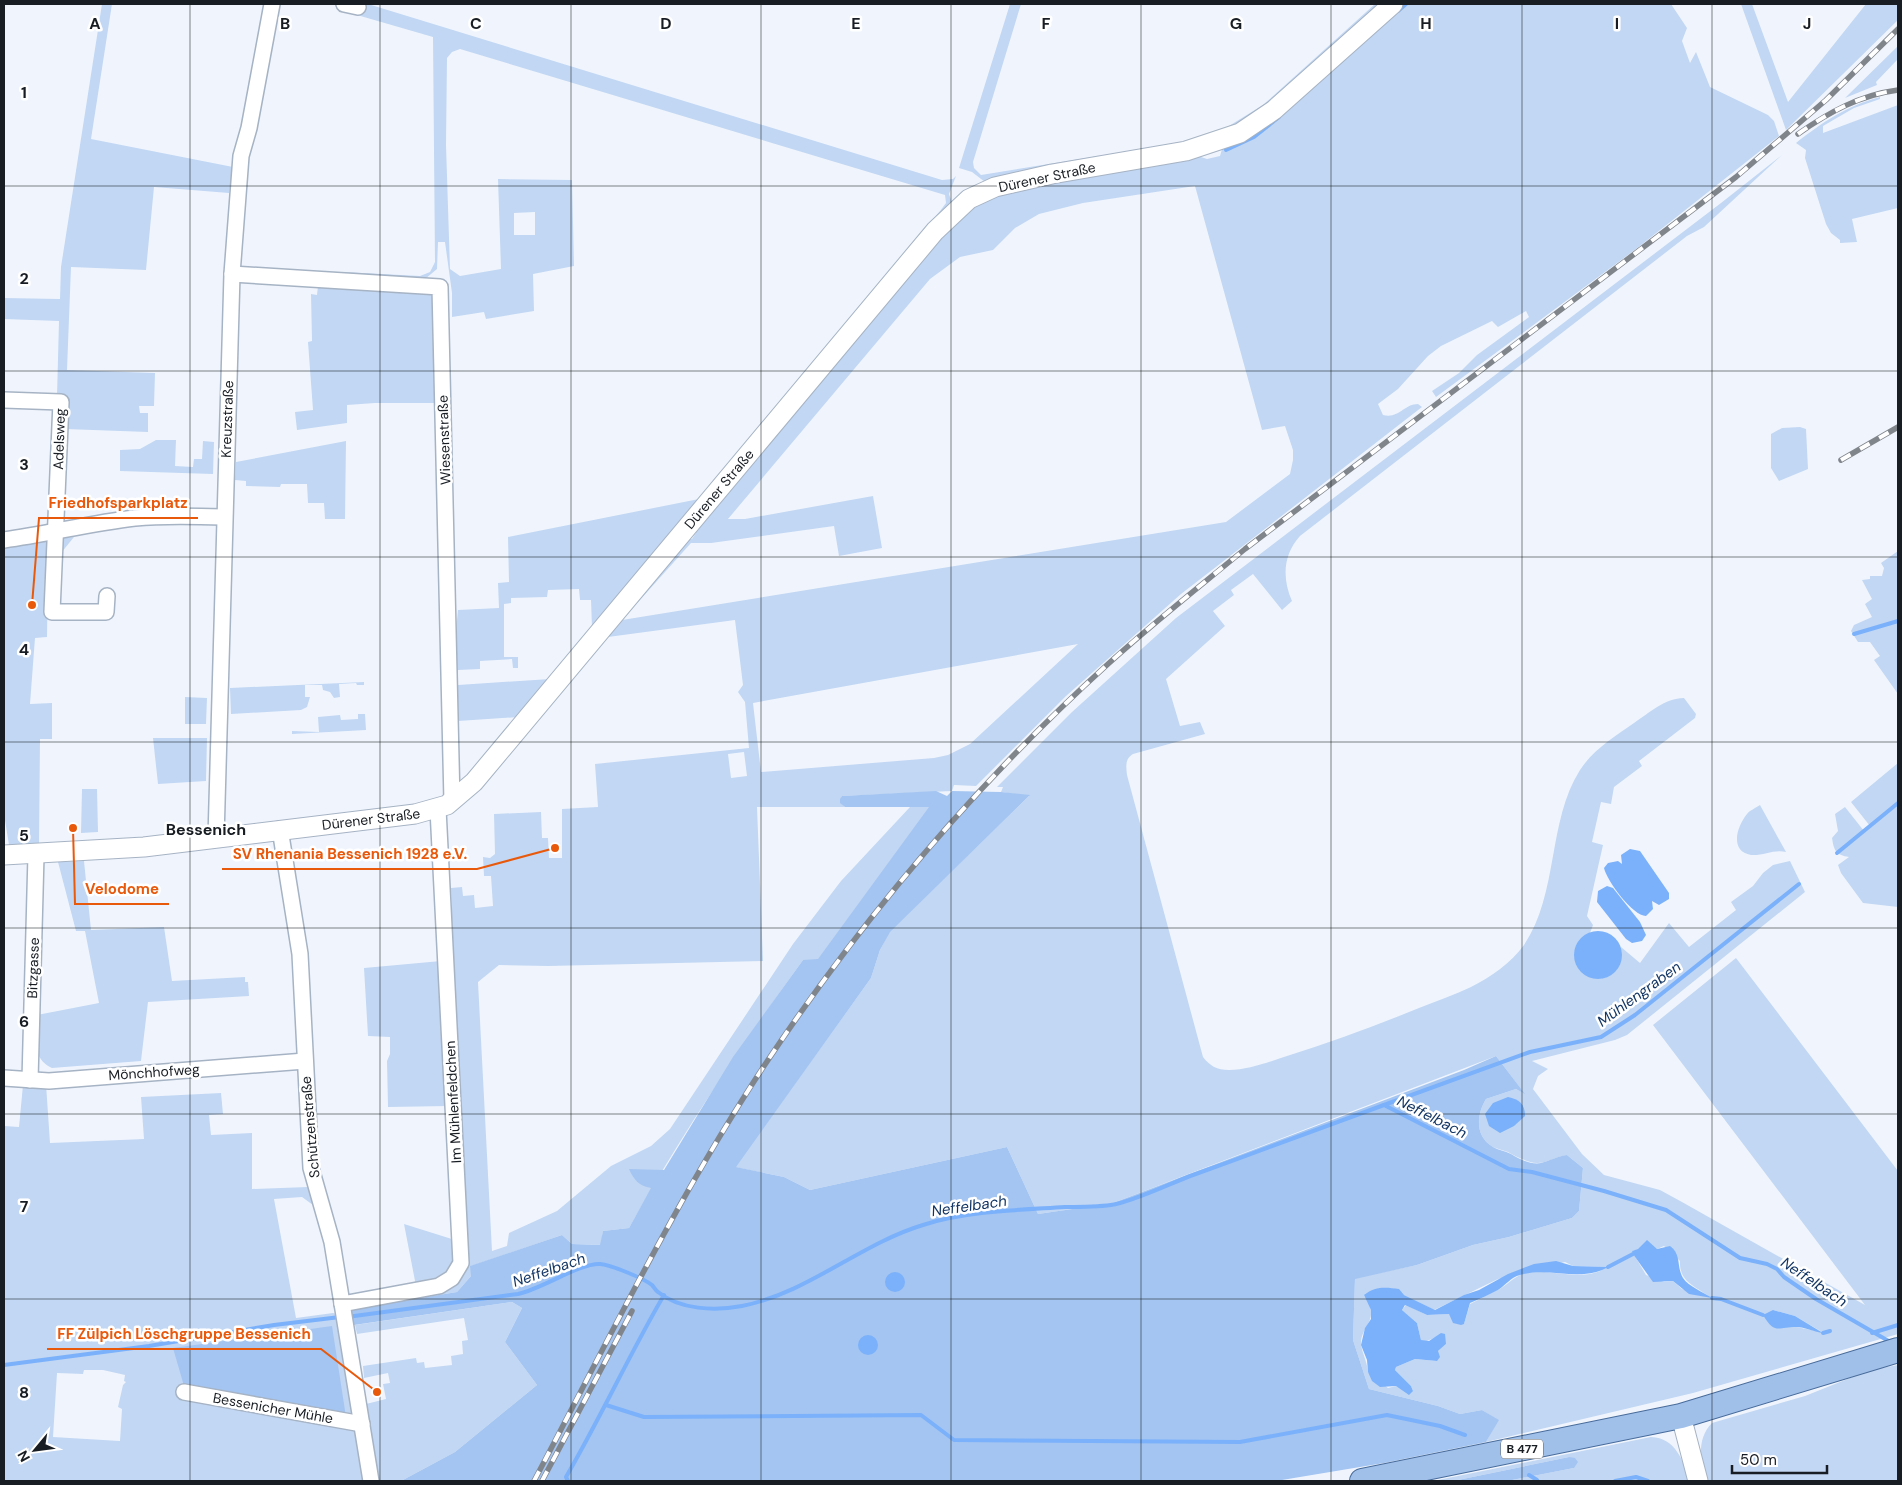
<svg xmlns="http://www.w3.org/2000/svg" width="1902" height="1485" font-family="'DM Sans',sans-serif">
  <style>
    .green { fill: #c2d7f3; fill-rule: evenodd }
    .forest { fill: #a4c5f1 }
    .water { fill: #7bb1fa }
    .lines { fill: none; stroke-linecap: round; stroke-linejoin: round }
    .stream { stroke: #7bb1fa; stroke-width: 4 }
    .minor-casing { stroke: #a6b3c4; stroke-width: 18 }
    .tertiary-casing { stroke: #a6b3c4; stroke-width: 21 }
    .primary-casing { stroke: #476b9a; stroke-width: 26 }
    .minor { stroke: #fff; stroke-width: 15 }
    .tertiary { stroke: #fff; stroke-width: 19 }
    .primary { stroke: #a0bfe9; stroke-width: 24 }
    .rail-casing { stroke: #80858c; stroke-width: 5.5 }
    .rail { stroke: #fff; stroke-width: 4; stroke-dasharray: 11; stroke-linecap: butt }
    .grid { fill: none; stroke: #181d23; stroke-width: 1; stroke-opacity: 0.55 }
    .labels { text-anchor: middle; stroke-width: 5; stroke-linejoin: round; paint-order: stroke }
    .shield { fill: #fff; stroke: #5d6165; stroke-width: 1 }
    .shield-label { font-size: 12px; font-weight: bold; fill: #181d23 }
    .street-label { font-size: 14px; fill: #181d23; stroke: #fff }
    .water-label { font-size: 15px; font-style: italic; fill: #133664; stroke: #fff }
    .quarter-label { font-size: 16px; font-weight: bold; fill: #181d23; stroke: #fff }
    .grid-label { font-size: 16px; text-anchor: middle; font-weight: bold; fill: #181d23; stroke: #fff; stroke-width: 5; stroke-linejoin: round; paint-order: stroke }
    .leader { fill: none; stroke: #e8590c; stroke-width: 2 }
    .callout-dot { fill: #e8590c; stroke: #fff; stroke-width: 2 }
    .callout-label { font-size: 15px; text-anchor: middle; font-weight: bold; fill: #e8590c; stroke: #fff; stroke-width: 5; stroke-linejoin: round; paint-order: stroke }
  </style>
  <rect width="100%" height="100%" fill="#f0f5fd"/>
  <g class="green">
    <polygon points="102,4 112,4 91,139 233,167 229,193 154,187 146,270 71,267 67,370 155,373 154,406 139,406 140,413 148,413 148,432 65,429 66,396 57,396 59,321 4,319 4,298 60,299 61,267"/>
    <path d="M359 4H368L942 180 953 179 956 176 949 194 952 203 592 628 591 600H580L579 589 548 590 547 597 511 598V603L504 604V657H518V668H513L512 659 480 661V669L458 670V685L550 679 519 717 458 721 456 630 458 610 499 608 498 583 509 582 508 537 699 499 940 211 946 203 945 195 460 49 452 52 447 58 446 145 450 269 460 276 501 269 498 179 572 180 574 266 533 274 534 311 486 319 484 312 452 317V293L445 242H438L437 269 425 279 342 277 343 272 420 276 430 272 435 262 433 37 357 15ZM535 212V235H514V213Z"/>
    <polygon points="1010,4 1021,4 973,162 974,168 981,175 1185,142 1224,129 1263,105 1375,4 1385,4 1275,102 1213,138 985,182 972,172 959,168"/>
    <path d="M1401 4H1671L1687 28 1682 41 1690 63 1696 52 1710 87 1768 115 1774 121 1779 136 1636 249 1436 397 1432 391 1459 373 1477 355 1529 317 1526 311 1498 327 1492 321 1441 346 1428 356 1398 389 1378 404 1383 415C1399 419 1404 404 1418 404L1422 407 1181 594 1066 696 976 786 954 785 952 791 842 796 840 802 845 807H757L763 961 548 966 499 965 478 982 492 1251 507 1246 509 1233 557 1211 611 1166 651 1146 670 1129 793 944 841 881 910 807H930L818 960H803C741 1046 681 1135 629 1228L603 1231 601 1245 572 1244 562 1235 471 1266V1276L457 1292 353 1309 416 1286 404 1224 455 1240 449 1106 388 1107 387 1061 390 1054V1037L368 1036 364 968 441 961 439 918 452 917 451 888 462 887 463 896 474 895 475 908 493 906 491 876H484L483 857 490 858 495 854 494 814 541 812 542 838H548L549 858H562V809L598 807 595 764 749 748 745 702 738 692 743 685 735 620 608 637 606 635 684 540 692 539 696 533 694 530 955 218 1001 191 1198 156 1207 159 1220 156 1223 146ZM1195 186 1262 430 1285 426 1293 450V460L1290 474 1226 522 622 620 691 543H711L834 526 839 556 882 548 873 496 745 519H728L930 279 960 257 993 250 1015 228 1039 214 1083 203ZM1078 644 970 744 948 755 934 758 761 772 753 703ZM744 752 747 776 731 778 728 754Z"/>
    <polygon points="1741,4 1752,4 1788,102 1866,4 1898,4 1898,20 1786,130"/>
    <polygon points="1898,46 1898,59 1876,82 1877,85 1845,98"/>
    <path d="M1880 97V99L1854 108 1823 126V133L1898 105V208L1852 219 1857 242 1840 243V240L1831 233 1826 224 1805 158 1806 150 1796 143C1823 122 1846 106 1880 97Z"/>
    <path d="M1782 155 1704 227 1687 236 1300 536C1283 555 1282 578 1292 601L1282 610 1253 574 1231 590 1234 595 1213 611 1225 626 1166 679 1180 726 1200 722 1205 734 1133 754C1125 759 1126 766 1127 775L1203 1057C1210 1066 1217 1070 1229 1070 1248 1070 1269 1062 1287 1056 1332 1042 1375 1026 1419 1008 1436 1001 1454 995 1471 987 1491 977 1511 963 1524 945 1559 893 1547 822 1580 770 1593 750 1615 736 1634 723 1649 713 1665 698 1684 698L1696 714 1695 718 1639 761 1642 766 1614 787 1611 804 1601 802 1592 842 1603 845 1587 916 1593 925 1590 933 1582 938 1576 963C1592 990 1625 979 1621 947L1640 963 1669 923 1689 947 1736 910 1731 902 1753 886 1763 873 1773 865 1790 861 1805 892 1627 1035 1615 1040 1532 1061 1548 1069 1538 1076 1533 1089 1582 1154 1604 1175 1660 1190 1682 1202 1865 1305 1653 1025 1736 958 1898 1171V1334L1693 1393 1486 1442 1498 1420 1482 1410 1460 1414 1438 1406 1369 1389 1353 1340 1355 1278 1417 1265 1473 1245 1509 1237 1572 1218 1579 1211 1583 1168 1567 1155C1557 1156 1547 1163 1537 1163 1526 1162 1517 1157 1508 1152 1503 1150 1497 1149 1493 1147 1474 1136 1477 1114 1486 1099L1516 1089 1524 1093 1496 1056 1113 1203 1038 1214 1007 1147 810 1190 784 1177 735 1167 871 978 880 950 889 932 1029 796 1001 792 1003 787H997L1072 712 1176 618 1721 203ZM1652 1246 1657 1249 1664 1246 1680 1261C1679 1282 1695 1286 1710 1297L1682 1289 1673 1281 1664 1282 1646 1275 1632 1251ZM1565 1262 1573 1266 1607 1267C1587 1282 1554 1270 1531 1272 1516 1274 1510 1283 1498 1290 1489 1295 1479 1299 1470 1304L1464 1324 1449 1314 1427 1315 1406 1305 1402 1310 1417 1323 1421 1340 1424 1342 1437 1337 1446 1344 1438 1351 1437 1361 1415 1359 1396 1367 1395 1370 1411 1386 1413 1391 1396 1386 1388 1388 1368 1372C1367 1361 1362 1353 1361 1344 1360 1331 1373 1323 1371 1310 1370 1304 1366 1300 1364 1295H1404L1434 1310 1498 1279ZM1773 1310 1795 1316 1822 1332 1796 1327Z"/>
    <polygon points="318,286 428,292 435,299 436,403 375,403 347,405 347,423 297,430 295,412 313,410 308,342 312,341 311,294 317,295"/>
    <polygon points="1800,427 1806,429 1808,469 1779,481 1771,468 1771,434 1782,428"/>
    <polygon points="156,440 176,440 175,466 193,467 194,459 202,459 203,441 214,442 213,474 120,471 120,450 140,449"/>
    <polygon points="346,441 345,519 325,519 324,503 308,503 307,484 281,484 280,487 246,486 246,481 235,480 236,462"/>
    <polygon points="74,537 48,569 47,637 35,638 30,704 52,703 52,739 40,739 39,845 9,845 4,814 4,546"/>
    <polygon points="1898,551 1898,694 1874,660 1880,656 1870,642 1858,642 1851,631 1854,625 1872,617 1865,604 1872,599 1862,580 1870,579 1870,576 1882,576 1884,568 1881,563"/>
    <polygon points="364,682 364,685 357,685 356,683 339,684 340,697 334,698 330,692 323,690 322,685 305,685 305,697 310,697 307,707 301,710 231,714 230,688"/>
    <polygon points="185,697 207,698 206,724 185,724"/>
    <polygon points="358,714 365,714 366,730 292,734 292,731 319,732 318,717 340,715 341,720 358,719"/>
    <polygon points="153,738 207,738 206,781 158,784"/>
    <path d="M1898 763V907L1863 903 1841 873 1838 865 1849 857C1836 855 1834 851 1832 838L1838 831 1835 814 1845 807 1864 831 1870 826 1851 802Z"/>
    <polygon points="82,789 97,789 98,832 81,833"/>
    <path d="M1760 805 1786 852C1774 849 1763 856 1751 855 1729 851 1737 826 1747 814 1750 810 1756 808 1760 805Z"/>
    <path d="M84 861 91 930 164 927 172 981 245 977V982H248L249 996 148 1002 141 1061 52 1068C30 1058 37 1035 37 1015L99 1003 85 931H76L58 862Z"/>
    <path d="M46 1084 50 1143 144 1139 141 1097 221 1093 223 1114 209 1115 211 1135 252 1133V1189L308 1187 313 1205 302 1197 274 1199 296 1318 333 1313 340 1315 355 1409 353 1429 356 1431 366 1481H4V1126L19 1127 23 1085ZM84 1370H103L125 1375 124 1381 126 1382 123 1385 118 1407 122 1409 120 1441 53 1437 57 1373 83 1374Z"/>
    <polygon points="512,1302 522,1308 505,1342 537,1385 455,1452 401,1481 374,1481 362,1405 386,1399 383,1384 390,1383 388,1373 364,1378 363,1366 416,1358 417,1363 424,1362 425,1368 452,1365 451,1356 463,1354 462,1341 468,1340 464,1318 357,1334 355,1325"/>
    <path d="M1898 1365V1481H1704C1701 1461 1696 1439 1712 1423L1805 1396 1870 1370Z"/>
    <path d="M1651 1437C1676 1438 1683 1461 1690 1481H1507L1574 1468 1569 1457 1453 1481H1433Z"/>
  </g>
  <g class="forest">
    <path d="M936 791 947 796 952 791 1001 792 1030 795 890 932 880 950 871 978 736 1167 784 1177 810 1190 1007 1147 1038 1214 1113 1203 1464 1070 1496 1056 1525 1094 1516 1089 1486 1099C1477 1114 1474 1136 1493 1147 1498 1150 1505 1151 1511 1154 1519 1159 1531 1165 1541 1163 1550 1161 1557 1156 1567 1155L1583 1168 1579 1211 1572 1218 1509 1237 1473 1245 1417 1265 1355 1279 1353 1340 1369 1389 1438 1406 1460 1414 1482 1410 1499 1420 1486 1442 1384 1463 1276 1481H401L455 1452 537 1385 505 1342 522 1308 512 1302 354 1325 348 1314 353 1309 457 1292 471 1276 470 1266 562 1235 572 1244 600 1245 603 1231 629 1228 651 1188C639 1186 634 1180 629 1169L664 1170 733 1057 803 960 818 959 929 807H845L840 803V799L842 796Z"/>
    <polygon points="332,1326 346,1417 184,1386 173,1348"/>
    <polygon points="1569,1457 1575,1458 1578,1462 1574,1468 1507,1481 1453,1481"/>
  </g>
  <g class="water">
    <path d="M1630 849 1640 851 1669 893V899L1659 905 1652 901 1653 909 1646 916C1633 916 1607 881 1604 868L1608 863 1618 861 1622 864 1621 855Z"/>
    <polygon points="1607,886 1613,888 1640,922 1646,935 1642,941 1632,943 1626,939 1597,902 1598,891"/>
    <circle cx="1598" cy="955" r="24"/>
    <path d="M1508 1097C1519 1099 1525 1104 1525 1116L1514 1126 1500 1133 1489 1126 1485 1114 1493 1103Z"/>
    <path d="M1647 1240 1657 1249 1670 1246C1682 1255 1676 1266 1683 1278 1688 1286 1703 1292 1712 1298L1689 1294 1673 1281 1653 1282 1633 1254 1632 1251 1638 1249Z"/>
    <path d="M1556 1261 1573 1266 1608 1267C1582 1283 1548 1266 1520 1275 1511 1277 1506 1285 1498 1290 1489 1295 1479 1299 1470 1303L1464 1324 1461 1325 1453 1323 1449 1314 1427 1315 1405 1305 1402 1310 1417 1323 1421 1340 1429 1341 1441 1333 1445 1334 1446 1344 1438 1351 1440 1357 1437 1361 1415 1359 1396 1367 1395 1370 1411 1386 1413 1391 1409 1395 1396 1386 1380 1387 1372 1381 1368 1372 1367 1360 1361 1345 1365 1328 1371 1319V1310L1364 1295C1375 1286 1386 1287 1399 1289L1404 1295 1435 1310 1464 1295 1479 1290 1508 1274 1534 1264Z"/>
    <circle cx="895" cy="1282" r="10"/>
    <path d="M1773 1310 1795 1316 1823 1333C1815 1332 1805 1327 1796 1327 1778 1327 1775 1335 1763 1315Z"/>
    <circle cx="868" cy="1345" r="10"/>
  </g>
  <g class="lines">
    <g class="stream">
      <polyline points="1398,11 1406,4"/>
      <polyline points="1226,150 1254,137 1279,117"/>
      <polyline points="1854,634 1898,621"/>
      <polyline points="1837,853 1898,803"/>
      <polyline points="1384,1105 1530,1052 1601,1037 1635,1015 1799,884"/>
      <polyline points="1608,1267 1633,1254"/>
      <polyline points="1712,1298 1721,1299 1763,1315"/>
      <path d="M347 1317 518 1294C542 1289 580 1263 600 1264 611 1265 643 1278 652 1285 654 1287 655 1290 658 1292 680 1310 715 1311 742 1306 808 1293 860 1244 923 1225 966 1211 1020 1210 1065 1207 1080 1207 1096 1207 1111 1205 1133 1202 1171 1183 1193 1175 1257 1152 1321 1128 1384 1105L1509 1169 1532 1172 1604 1191 1666 1210 1740 1258 1767 1264 1777 1269 1784 1277 1816 1299 1892 1343"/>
      <polyline points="1823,1333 1830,1331"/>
      <polyline points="1872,1333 1898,1325"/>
      <polyline points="4,1365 149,1346 274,1325 340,1317"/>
      <polyline points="606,1405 644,1417 921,1415 954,1440 1240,1442 1387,1415 1440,1426 1465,1435"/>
      <polyline points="1529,1475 1537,1480"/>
      <path d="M568 1481 566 1477C601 1417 629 1355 664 1295"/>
      <polyline points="1615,1481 1636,1477 1648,1481"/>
    </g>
    <g class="minor-casing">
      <g id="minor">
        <polyline points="344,4 358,7"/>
        <polyline points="232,274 440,287 452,802"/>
        <polyline points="4,400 61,402 52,612 106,612 107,596"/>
        <path d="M4 540C48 534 91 523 135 518 164 515 194 516 223 517"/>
        <polyline points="280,829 300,954 311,1168 332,1242 371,1481"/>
        <polyline points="216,838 232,274 241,156 249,128 272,4"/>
        <polyline points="4,1078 49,1081 305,1061"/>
        <polyline points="30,1080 36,855"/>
        <polyline points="342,1304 439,1286 452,1278 461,1263 438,809"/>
        <polyline points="184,1392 362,1424"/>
      </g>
    </g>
    <g class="tertiary-casing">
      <g id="tertiary">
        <polyline points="4,855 144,847 415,814 447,805 474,782 935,231 969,199 995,187 1052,174 1186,151 1240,133 1274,110 1393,4"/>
        <polyline points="1681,1416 1698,1481"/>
      </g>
    </g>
    <g class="primary-casing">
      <polyline id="primary" points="1362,1481 1681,1416 1898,1350"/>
    </g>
    <use href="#minor" class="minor"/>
    <use href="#tertiary" class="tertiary"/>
    <use href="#primary" class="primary"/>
    <g class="rail-casing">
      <g id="rail">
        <path d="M1798 134C1829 112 1860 95 1898 90"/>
        <polyline points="1841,460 1898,427"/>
        <path d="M534 1481C609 1339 679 1194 768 1060 865 915 979 781 1108 664 1152 624 1199 587 1245 549L1736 177 1826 100 1898 29"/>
        <polyline points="542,1481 632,1311"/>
      </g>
    </g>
    <use href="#rail" class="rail"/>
  </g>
  <path class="grid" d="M190 4V1481M380 4V1481M571 4V1481M761 4V1481M951 4V1481M1141 4V1481M1331 4V1481M1522 4V1481M1712 4V1481M4 186H1898M4 371H1898M4 557H1898M4 742H1898M4 928H1898M4 1114H1898M4 1299H1898"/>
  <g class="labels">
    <rect class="shield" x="1501" y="1439.5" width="42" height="19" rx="4"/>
    <g class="shield-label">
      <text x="1522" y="1453">B 477</text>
    </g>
    <g class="street-label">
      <text transform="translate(1047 177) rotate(-12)" y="5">Dürener Straße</text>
      <text transform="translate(227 419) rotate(-88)" y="5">Kreuzstraße</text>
      <text transform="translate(59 439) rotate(-88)" y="5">Adelsweg</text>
      <text transform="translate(444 440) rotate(-92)" y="5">Wiesenstraße</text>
      <text transform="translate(719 489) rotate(-50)" y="5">Dürener Straße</text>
      <text transform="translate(371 819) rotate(-7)" y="5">Dürener Straße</text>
      <text transform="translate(33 968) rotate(-88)" y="5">Bitzgasse</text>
      <text transform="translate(154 1072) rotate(-4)" y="5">Mönchhofweg</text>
      <text transform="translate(453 1102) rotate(-93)" y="5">Im Mühlenfeldchen</text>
      <text transform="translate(310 1127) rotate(-95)" y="5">Schützenstraße</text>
      <text transform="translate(273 1408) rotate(10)" y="5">Bessenicher Mühle</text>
    </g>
    <g class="water-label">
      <text transform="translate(1639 994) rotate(-36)" y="5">Mühlengraben</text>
      <text transform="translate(1432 1117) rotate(27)" y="5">Neffelbach</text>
      <text transform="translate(969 1206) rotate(-8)" y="5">Neffelbach</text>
      <text transform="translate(549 1270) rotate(-19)" y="5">Neffelbach</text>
      <text transform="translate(1814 1282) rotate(34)" y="5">Neffelbach</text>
    </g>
    <g class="quarter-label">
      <text x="206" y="835">Bessenich</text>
    </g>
  </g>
  <g class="grid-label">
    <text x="95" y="29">A</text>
    <text x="285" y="29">B</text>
    <text x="476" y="29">C</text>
    <text x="666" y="29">D</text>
    <text x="856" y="29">E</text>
    <text x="1046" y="29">F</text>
    <text x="1236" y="29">G</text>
    <text x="1426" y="29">H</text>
    <text x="1617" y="29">I</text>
    <text x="1807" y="29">J</text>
    <text x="24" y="98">1</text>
    <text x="24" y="284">2</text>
    <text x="24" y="470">3</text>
    <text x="24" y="655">4</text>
    <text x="24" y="841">5</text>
    <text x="24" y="1027">6</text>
    <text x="24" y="1212">7</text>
    <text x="24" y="1398">8</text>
  </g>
  <path class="leader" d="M32 605L39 518H198M555 848L477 869H222M73 828L75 904H169M377 1392L321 1349H47"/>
  <g class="callout-dot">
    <circle cx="32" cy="605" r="5"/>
    <circle cx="555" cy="848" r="5"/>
    <circle cx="73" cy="828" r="5"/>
    <circle cx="377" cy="1392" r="5"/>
  </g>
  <g class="callout-label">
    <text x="118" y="508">Friedhofsparkplatz</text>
    <text x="350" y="859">SV Rhenania Bessenich 1928 e.V.</text>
    <text x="122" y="894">Velodome</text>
    <text x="184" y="1339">FF Zülpich Löschgruppe Bessenich</text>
  </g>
  <rect width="1902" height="1485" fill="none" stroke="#181d23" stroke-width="10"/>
  <g transform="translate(35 1450) rotate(241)" stroke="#ffffff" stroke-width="4" paint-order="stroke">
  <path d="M0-4L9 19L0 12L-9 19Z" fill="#181d23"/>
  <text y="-8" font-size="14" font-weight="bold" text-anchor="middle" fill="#181d23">N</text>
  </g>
  <path d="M1732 1465v8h95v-8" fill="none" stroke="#181d23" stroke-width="2.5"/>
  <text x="1740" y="1465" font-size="15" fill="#181d23" stroke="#ffffff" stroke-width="4" paint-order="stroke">50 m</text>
</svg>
